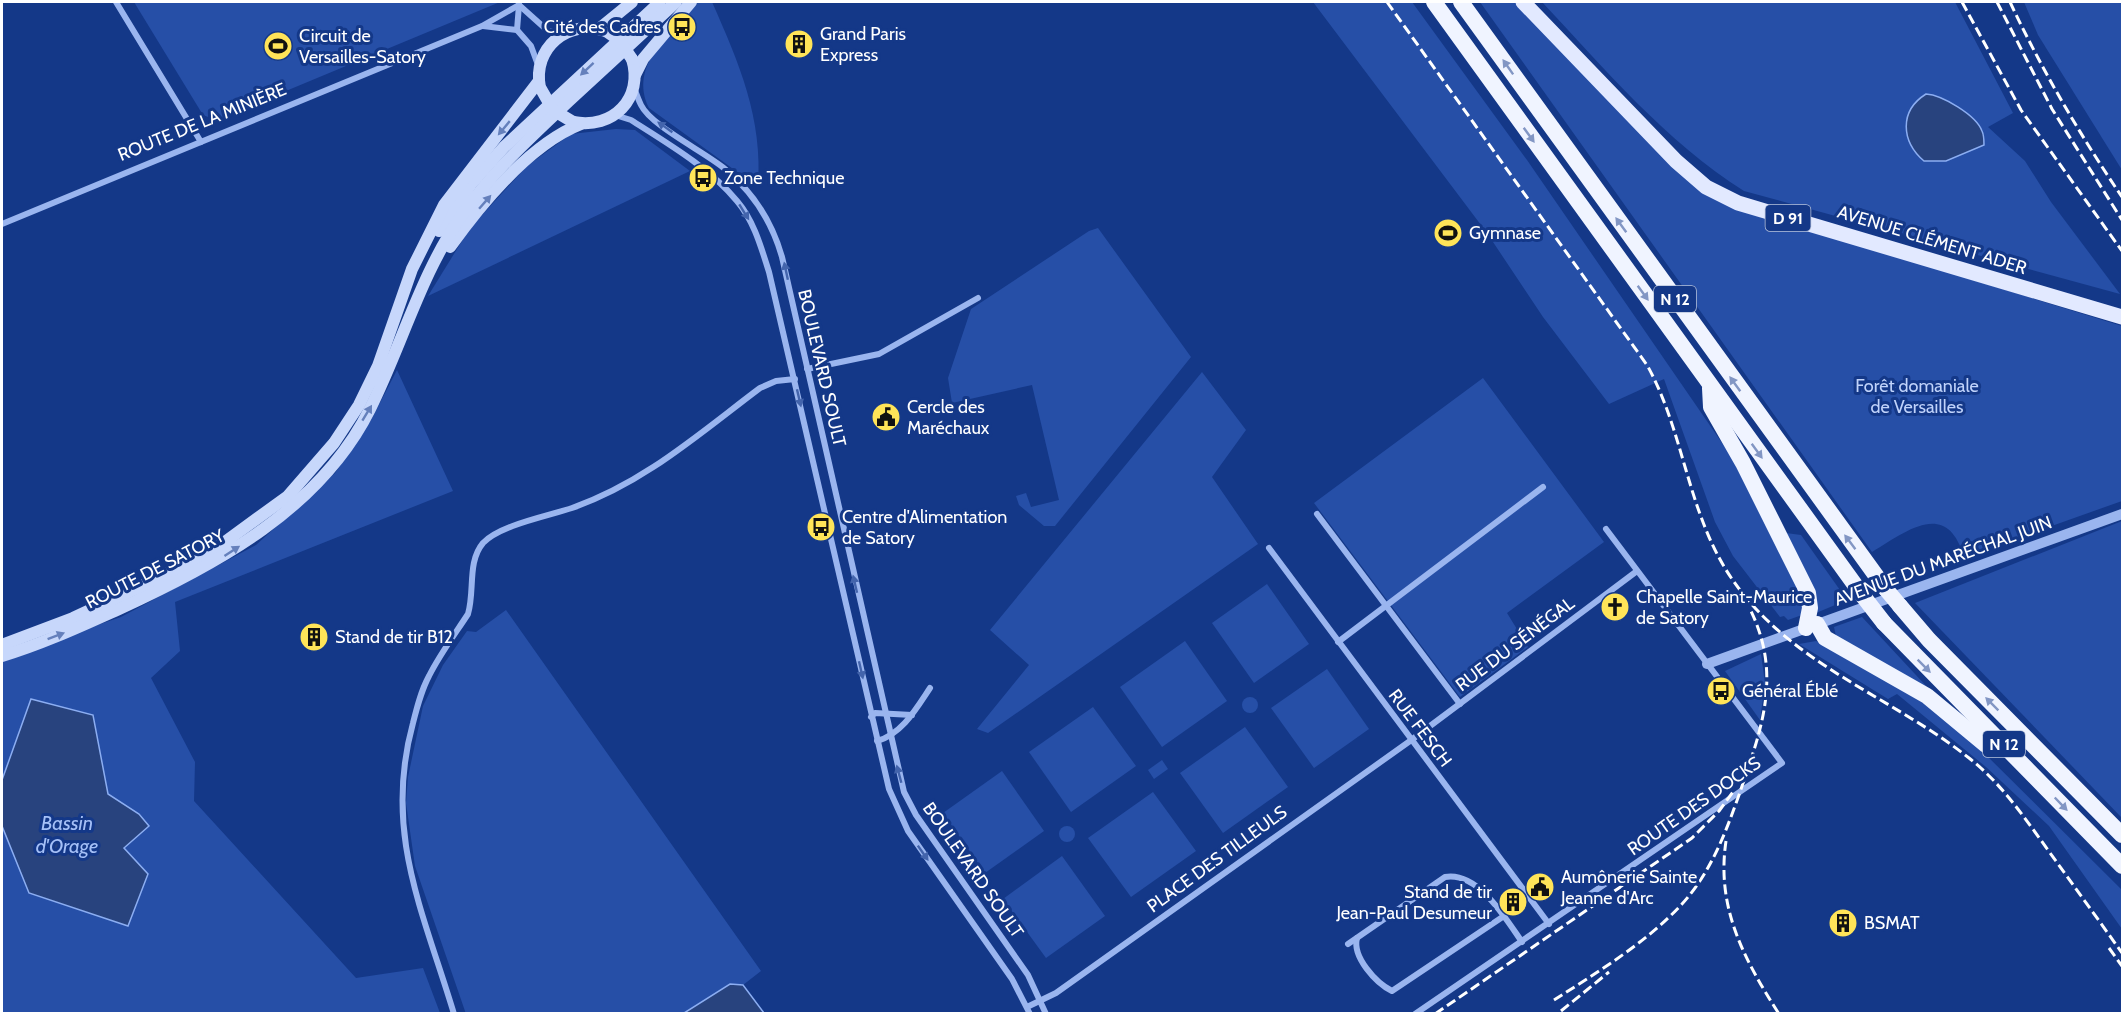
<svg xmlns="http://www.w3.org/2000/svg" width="2124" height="1015" font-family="Cabin,sans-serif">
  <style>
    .green { fill: #264fa7 }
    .water { fill: #28437e; stroke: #8caef2; stroke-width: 1.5 }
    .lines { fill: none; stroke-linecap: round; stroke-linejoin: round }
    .minor { stroke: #9ab5ef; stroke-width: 6 }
    .tertiary { stroke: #9ab5ef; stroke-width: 10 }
    .secondary { stroke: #c7d7fb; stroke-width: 12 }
    .primary { stroke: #e2e9ff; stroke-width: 15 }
    .trunk { stroke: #f0f4ff; stroke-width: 16 }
    .rail { stroke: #fff; stroke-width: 3; stroke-dasharray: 10 4.5; stroke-linecap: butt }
    .secondary-bridge { stroke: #c7d7fb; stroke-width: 12 }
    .trunk-bridge { stroke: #f0f4ff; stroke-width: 16 }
    .oneway { fill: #8296c4 }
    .oneway2 { fill: #6580bc }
    .oneway3 { fill: #4364ac }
    .labels { text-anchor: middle; stroke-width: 6; stroke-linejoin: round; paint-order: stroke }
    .shield { fill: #143888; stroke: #b8c3db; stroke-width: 1.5 }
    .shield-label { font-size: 16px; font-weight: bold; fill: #fff }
    .poi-label { font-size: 18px; fill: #fff; stroke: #143888; text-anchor: start }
    .street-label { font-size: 18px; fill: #fff; stroke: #143888 }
    .park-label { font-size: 18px; fill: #c0d3fb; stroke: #143888 }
    .water-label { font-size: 20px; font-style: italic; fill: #a5c0f7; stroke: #143888 }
  </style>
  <rect width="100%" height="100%" fill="#143888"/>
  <g class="green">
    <polygon points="134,2 500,2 216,120 203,115"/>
    <path d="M698 2H712C739 63 763 118 758 187L649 108C628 65 671 32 698 2Z"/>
    <polygon points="1313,2 1412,2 1527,160 1731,456 1804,601 1802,615 1788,620 1784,616 1780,617 1733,556 1715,522 1664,379 1609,404 1543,317 1487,233"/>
    <path d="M1480 2H1520L1696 181 1736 207 2122 326V501L1964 557C1947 499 1908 530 1872 552Z"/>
    <path d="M1542 2H1955L2013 113 1988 127 2025 161 2051 202 2120 294 1744 191C1666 142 1604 68 1542 2Z"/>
    <polygon points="2024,2 2122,2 2122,170 2038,35"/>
    <polygon points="616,129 635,130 690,171 428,296 470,228 527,166 571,134"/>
    <polygon points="1098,228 1191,357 1055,526 1044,526 1019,505 1016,496 1026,493 1031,507 1059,500 1032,385 952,403 948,378 971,309 1089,231"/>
    <polygon points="397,370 453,491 175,602 180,651 151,678 195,762 194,801 356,978 423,968 440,1013 2,1014 2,657 121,617 256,545 335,473 371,420"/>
    <polygon points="1202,372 1246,430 1212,477 1258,544 988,733 977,729 1029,665 990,630"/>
    <polygon points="1483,378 1604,542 1507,613 1528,647 1460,697 1314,503"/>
    <polygon points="2122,521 2122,818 1915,603"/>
    <polygon points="1786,533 1801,535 1847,600 1816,613"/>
    <polygon points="1267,584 1309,644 1254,683 1212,623"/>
    <polygon points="506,610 761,971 743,985 730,984 684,1013 466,1014 415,866 406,803 408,777 423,706 443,665 467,631 476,632"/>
    <polygon points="1862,617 1928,688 1837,641 1834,627"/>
    <polygon points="1185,641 1227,701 1162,747 1120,687"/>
    <polygon points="1816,641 1888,679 1935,711 1975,744 2122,890 2122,929 2049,826 1986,767 1897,694 1888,699 1799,644"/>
    <polygon points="1761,654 1765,683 1760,720 1725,671"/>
    <polygon points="1327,669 1369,729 1314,768 1271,708"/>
    <circle cx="1250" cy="705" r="8"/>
    <polygon points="1093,707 1136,766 1071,812 1029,752"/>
    <polygon points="1245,727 1288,787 1223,833 1180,773"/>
    <polygon points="1162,760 1168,769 1154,779 1148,770"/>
    <polygon points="1002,771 1044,831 985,873 943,813"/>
    <polygon points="1153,792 1196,851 1131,897 1088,838"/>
    <circle cx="1067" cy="834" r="8"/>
    <polygon points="1062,856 1105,916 1046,958 1003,899"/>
  </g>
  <g class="water">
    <path d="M1926 94C1942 95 1976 115 1982 131 1984 135 1984 141 1984 145L1946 161H1924C1901 141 1899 111 1926 94Z"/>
    <polygon points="31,699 93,715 108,794 139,814 149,826 124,848 148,874 128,926 29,893 2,826 2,780"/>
    <polygon points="730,984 743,985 764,1013 684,1013"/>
  </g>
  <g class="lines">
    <g class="minor">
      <polyline points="116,2 201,142"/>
      <polyline points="519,5 548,31 561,33"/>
      <polyline points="483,26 517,30 531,46 538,65"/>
      <polyline points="517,30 519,5"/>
      <path d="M634 87C636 93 638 99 641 105 651 126 705 152 725 169 753 192 772 222 782 257L904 792 916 815 1028 975 1046 1014"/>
      <path d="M615 115 631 120C667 143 710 168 737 201 754 221 761 247 769 272L889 789 908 831 1012 979 1030 1014"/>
      <polyline points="2,224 482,26 519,5"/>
      <polyline points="807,369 879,354 978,298"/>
      <polyline points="1317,514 1460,704"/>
      <polyline points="1269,548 1549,924"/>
      <polyline points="1338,642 1543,487"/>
      <polyline points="871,717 875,713 912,715"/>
      <path d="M877 741C902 734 916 709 930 688"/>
      <path d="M1357 938C1352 957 1376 983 1392 991L1504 916"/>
      <path d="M1348 944 1445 877C1478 871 1506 919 1522 942"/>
      <polyline points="1027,1007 1056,993 1410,741 1637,571"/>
      <path d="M454 1014C423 911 383 832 413 723 417 707 421 691 429 676 440 654 455 634 468 614 475 591 467 562 483 543 500 525 548 516 572 508 644 483 700 433 760 388L776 381 795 379"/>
      <polyline points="1415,1014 1782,763 1606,529"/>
    </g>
    <polyline class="tertiary" points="1707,664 2122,514"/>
    <g class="secondary">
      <polyline points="599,29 632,2"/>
      <polyline points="635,75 643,59 691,2"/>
      <path d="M540 88C532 48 568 18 606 31"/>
      <path d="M573 122C613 130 644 98 632 59"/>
      <polyline points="439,231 471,184 504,147 660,2"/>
      <path d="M450 247C481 204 530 144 581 124"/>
      <polyline points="2,645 73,618 163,576 222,544 288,496 334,443 359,405 378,366 412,269 444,205 539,81"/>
      <path d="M2 656C42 644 81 626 119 609 217 564 320 509 370 409 402 345 421 273 462 215 492 172 531 137 569 101 605 68 640 35 676 2"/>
    </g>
    <polyline class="primary" points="1523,2 1676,161 1706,187 1738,203 2122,317"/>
    <g class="trunk">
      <polyline points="1434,2 1863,596"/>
      <polyline points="1461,2 1885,588"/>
      <polyline points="1710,388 1711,407 1743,463 1808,593 1810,608 1806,628"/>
      <polyline points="1900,606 1929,640 2122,835"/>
      <polyline points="1884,623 2122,866"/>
      <polyline points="1817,624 1825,638 1927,696 1986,745 2008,749"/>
    </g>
    <g class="rail">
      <path d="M1387 2 1647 365C1687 437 1687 522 1740 590 1800 668 1893 698 1969 758 2001 783 2024 817 2048 850 2073 885 2098 919 2122 953"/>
      <polyline points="1962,2 2021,110 2122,251"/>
      <polyline points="1997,2 2052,109 2122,220"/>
      <path d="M2010 2C2042 70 2080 135 2122 197"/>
      <path d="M1726 841C1716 908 1744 959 1779 1014"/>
      <polyline points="2109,948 2122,966"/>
      <path d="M1554 1000C1598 972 1647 942 1682 904 1711 872 1725 834 1739 795 1761 730 1783 676 1750 609"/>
      <polyline points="1561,1011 1609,972"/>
      <polyline points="1435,1014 1692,838 1719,811 1735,789"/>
    </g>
    <g class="secondary-bridge">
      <polyline points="606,31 619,40 632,59"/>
      <polyline points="541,89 553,110 573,122"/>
    </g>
    <g class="trunk-bridge">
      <polyline points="1885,588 1900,606"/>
      <polyline points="1863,596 1884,623"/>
    </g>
  </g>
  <defs><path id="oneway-solid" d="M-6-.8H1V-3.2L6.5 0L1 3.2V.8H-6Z" transform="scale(1.5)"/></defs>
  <g class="oneway">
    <use href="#oneway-solid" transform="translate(1508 67) rotate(-125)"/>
    <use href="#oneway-solid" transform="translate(1529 135) rotate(54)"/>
    <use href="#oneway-solid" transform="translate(1621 225) rotate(-126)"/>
    <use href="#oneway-solid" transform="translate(1643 293) rotate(54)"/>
    <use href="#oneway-solid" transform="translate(1735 384) rotate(-126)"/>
    <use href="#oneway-solid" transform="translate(1757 451) rotate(54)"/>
    <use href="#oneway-solid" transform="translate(1850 542) rotate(-127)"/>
    <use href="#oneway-solid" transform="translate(1924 666) rotate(45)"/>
    <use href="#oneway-solid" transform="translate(1992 704) rotate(-135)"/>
    <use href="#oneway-solid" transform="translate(2061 804) rotate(46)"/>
  </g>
  <g class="oneway2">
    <use href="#oneway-solid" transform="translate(587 69) rotate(137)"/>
    <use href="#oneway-solid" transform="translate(504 128) rotate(130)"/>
    <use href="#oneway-solid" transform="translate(485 202) rotate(-49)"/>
    <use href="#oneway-solid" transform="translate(367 413) rotate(-59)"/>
    <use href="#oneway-solid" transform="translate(232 551) rotate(-33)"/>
    <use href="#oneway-solid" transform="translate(56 636) rotate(-21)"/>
  </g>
  <g class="oneway3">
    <use href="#oneway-solid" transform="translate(665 127) rotate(-145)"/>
    <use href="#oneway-solid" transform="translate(744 212) rotate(58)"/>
    <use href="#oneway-solid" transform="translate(786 271) rotate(-102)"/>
    <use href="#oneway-solid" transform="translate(799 398) rotate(77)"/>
    <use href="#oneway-solid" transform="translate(855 584) rotate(-103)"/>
    <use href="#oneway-solid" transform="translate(861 670) rotate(77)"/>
    <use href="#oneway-solid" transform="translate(899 774) rotate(-105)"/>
    <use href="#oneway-solid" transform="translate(923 853) rotate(55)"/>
  </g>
  <defs>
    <g id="bus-disc" transform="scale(1.5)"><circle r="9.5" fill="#ffe458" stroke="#143888"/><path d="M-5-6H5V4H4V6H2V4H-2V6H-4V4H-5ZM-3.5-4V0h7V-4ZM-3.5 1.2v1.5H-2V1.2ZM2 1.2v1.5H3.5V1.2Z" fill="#111"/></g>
    <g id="building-disc" transform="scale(1.5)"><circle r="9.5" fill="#ffe458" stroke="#143888"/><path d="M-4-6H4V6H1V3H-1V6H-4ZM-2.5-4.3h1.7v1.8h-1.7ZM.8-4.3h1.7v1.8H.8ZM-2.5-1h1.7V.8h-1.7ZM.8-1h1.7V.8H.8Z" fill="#111"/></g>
    <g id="stadium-disc" transform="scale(1.5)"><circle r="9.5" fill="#ffe458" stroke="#143888"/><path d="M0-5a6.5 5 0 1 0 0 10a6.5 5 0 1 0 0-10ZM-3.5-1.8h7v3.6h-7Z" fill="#111"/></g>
    <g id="civic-disc" transform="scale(1.5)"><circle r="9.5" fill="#ffe458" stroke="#143888"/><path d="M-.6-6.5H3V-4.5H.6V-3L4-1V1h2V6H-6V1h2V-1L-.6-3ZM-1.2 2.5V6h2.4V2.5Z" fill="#111"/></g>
    <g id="church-disc" transform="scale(1.5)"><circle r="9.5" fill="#ffe458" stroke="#143888"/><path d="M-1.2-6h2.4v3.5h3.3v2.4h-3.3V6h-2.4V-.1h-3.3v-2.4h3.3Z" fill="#111"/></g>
  </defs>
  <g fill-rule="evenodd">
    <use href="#bus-disc" x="682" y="27"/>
    <use href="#building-disc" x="799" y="44"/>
    <use href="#stadium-disc" x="278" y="46"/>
    <use href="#bus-disc" x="703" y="178"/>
    <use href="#stadium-disc" x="1448" y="233"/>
    <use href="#civic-disc" x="886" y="417"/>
    <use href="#bus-disc" x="821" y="527"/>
    <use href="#church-disc" x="1615" y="607"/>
    <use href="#building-disc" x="314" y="637"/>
    <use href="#bus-disc" x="1721" y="691"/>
    <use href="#civic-disc" x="1540" y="887"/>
    <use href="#building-disc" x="1513" y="902"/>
    <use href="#building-disc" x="1843" y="923"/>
  </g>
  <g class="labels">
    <g class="shield">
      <rect x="1765.5" y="205" width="45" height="26" rx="4.5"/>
      <rect x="1654" y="286" width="42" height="26" rx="4.5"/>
      <rect x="1983" y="731" width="42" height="26" rx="4.5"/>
    </g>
    <g class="shield-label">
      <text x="1788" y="224">D 91</text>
      <text x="1675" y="305">N 12</text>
      <text x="2004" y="750">N 12</text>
    </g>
    <g class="poi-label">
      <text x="661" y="33" text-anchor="end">Cité des Cadres</text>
      <text x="820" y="40">Grand Paris<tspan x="820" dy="21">Express</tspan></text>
      <text x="299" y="42">Circuit de<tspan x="299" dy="21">Versailles-Satory</tspan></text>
      <text x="724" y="184">Zone Technique</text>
      <text x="1469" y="239">Gymnase</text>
      <text x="907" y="413">Cercle des<tspan x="907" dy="21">Maréchaux</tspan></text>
      <text x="842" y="523">Centre d'Alimentation<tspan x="842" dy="21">de Satory</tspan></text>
      <text x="1636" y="603">Chapelle Saint-Maurice<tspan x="1636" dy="21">de Satory</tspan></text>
      <text x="335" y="643">Stand de tir B12</text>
      <text x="1742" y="697">Général Éblé</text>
      <text x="1561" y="883">Aumônerie Sainte<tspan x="1561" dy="21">Jeanne d'Arc</tspan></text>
      <text x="1492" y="898" text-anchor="end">Stand de tir<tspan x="1492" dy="21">Jean-Paul Desumeur</tspan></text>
      <text x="1864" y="929">BSMAT</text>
    </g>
    <g class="street-label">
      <text transform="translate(202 122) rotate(-22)" y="6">ROUTE DE LA MINIÈRE</text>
      <text transform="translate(1932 240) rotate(17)" y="6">AVENUE CLÉMENT ADER</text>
      <text transform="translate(822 368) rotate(77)" y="6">BOULEVARD SOULT</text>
      <text transform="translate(1943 561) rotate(-20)" y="6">AVENUE DU MARÉCHAL JUIN</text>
      <text transform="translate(155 569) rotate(-27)" y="6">ROUTE DE SATORY</text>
      <text transform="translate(1515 644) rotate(-37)" y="6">RUE DU SÉNÉGAL</text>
      <text transform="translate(1420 728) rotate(53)" y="6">RUE FESCH</text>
      <text transform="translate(1694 806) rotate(-35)" y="6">ROUTE DES DOCKS</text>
      <text transform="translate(1217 859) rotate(-36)" y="6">PLACE DES TILLEULS</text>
      <text transform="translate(973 870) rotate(55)" y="6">BOULEVARD SOULT</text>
    </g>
    <g class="park-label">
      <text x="1917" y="392">Forêt domaniale<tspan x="1917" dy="21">de Versailles</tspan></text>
    </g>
    <g class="water-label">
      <text x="67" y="830">Bassin<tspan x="67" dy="23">d'Orage</tspan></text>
    </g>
  </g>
  <rect width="2124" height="1015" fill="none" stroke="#ffffff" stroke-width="6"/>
</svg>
